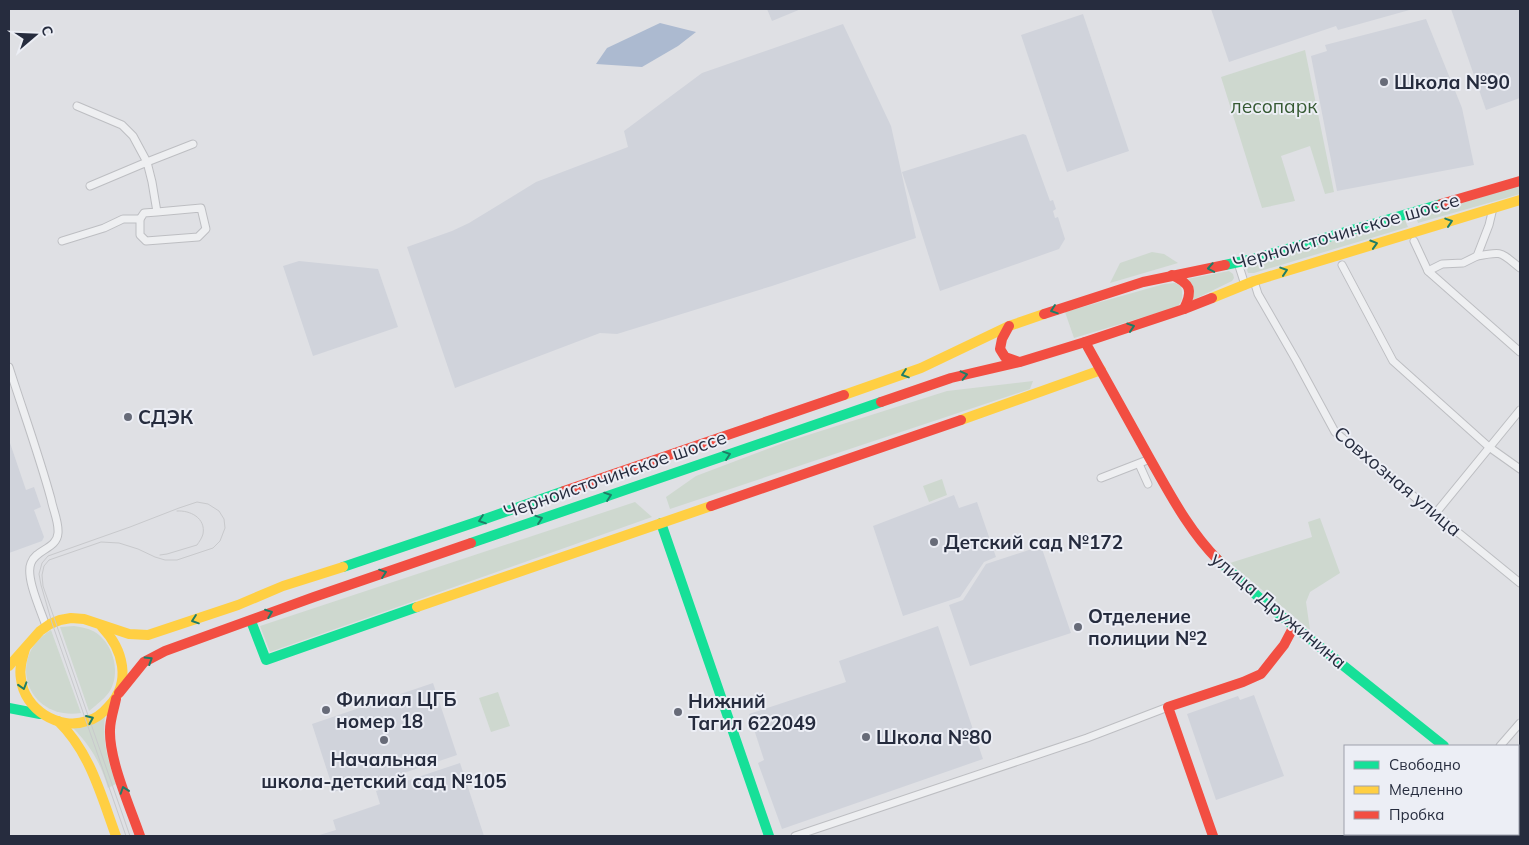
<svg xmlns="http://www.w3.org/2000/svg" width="1529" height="845" font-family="Mulish,sans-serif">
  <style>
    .built { fill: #d0d3db }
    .green { fill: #ced8cf }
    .water { fill: #acbad0 }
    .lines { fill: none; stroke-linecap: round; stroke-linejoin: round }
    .street-casing { stroke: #bdbec2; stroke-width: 9 }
    .street { stroke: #eeeff1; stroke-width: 7 }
    .fast { stroke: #16e098; stroke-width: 10 }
    .slow { stroke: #ffcf43; stroke-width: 10 }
    .jam { stroke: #f24e42; stroke-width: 10 }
    .tram { stroke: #c8c9cc; stroke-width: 1 }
    .oneway { stroke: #1f7d66 }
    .poi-dot { fill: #676b78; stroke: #eceef5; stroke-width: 2 }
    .labels { text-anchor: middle; stroke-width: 4; stroke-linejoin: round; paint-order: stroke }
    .poi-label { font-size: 19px; font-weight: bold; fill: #262c3e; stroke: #eceef5; text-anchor: start }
    .park-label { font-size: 19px; fill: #365a33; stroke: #eceef5 }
    .street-label { font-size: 19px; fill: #262c3e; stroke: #eceef5 }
  </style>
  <rect width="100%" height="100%" fill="#dfe0e4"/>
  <g class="built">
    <polygon points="767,9 801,9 772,21"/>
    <polygon points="1211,9 1413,9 1338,30 1336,26 1229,62"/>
    <polygon points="1451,9 1520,9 1520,98 1486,110"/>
    <polygon points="1083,14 1129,151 1067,172 1021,35"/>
    <polygon points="1426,19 1462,108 1474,165 1337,191 1311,56 1327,51 1325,45"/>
    <polygon points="843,24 891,126 916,238 772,286 617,334 600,333 455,388 407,247 452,231 469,223 536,182 628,147 624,131 702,73"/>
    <polygon points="1023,134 1026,135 1050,201 1053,200 1056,209 1053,211 1055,218 1058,217 1065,239 1059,249 940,291 902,172"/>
    <polygon points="299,261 378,269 398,327 313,356 283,266"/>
    <polygon points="9,440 26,490 34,487 41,507 34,510 44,537 42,541 9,553"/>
    <polygon points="954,495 959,508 977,502 996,557 984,562 960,597 903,616 873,526"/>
    <polygon points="1041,546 1071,633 970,666 949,605 963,600 986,564"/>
    <polygon points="938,626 983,759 782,829 758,763 764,760 749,714 846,682 839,661"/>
    <polygon points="433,683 457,755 374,783 372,779 334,792 312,724"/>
    <polygon points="1254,695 1284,776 1216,800 1187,714 1238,696 1240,700"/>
    <polygon points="460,763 484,836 316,836 336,830 333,820 380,804 376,791"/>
  </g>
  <g class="green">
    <polygon points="1305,50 1334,192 1325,194 1310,146 1281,156 1295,201 1262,208 1221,77"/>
    <polygon points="1520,185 1520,194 1418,223 1416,217"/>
    <polygon points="1405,220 1408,227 1254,273 1248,273 1247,270 1249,266"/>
    <polygon points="1152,252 1164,254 1178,263 1110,283 1120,263"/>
    <polygon points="1229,271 1233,274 1234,278 1232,281 1193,300 1187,279"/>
    <path d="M1175 283 1181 286C1183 296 1183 300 1177 307L1074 338 1065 312 1164 284Z"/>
    <polygon points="1033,381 1030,389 670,509 666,497 696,476 786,442 947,391"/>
    <polygon points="942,479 947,495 929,502 923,486"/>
    <polygon points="635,502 652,517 270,652 260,626"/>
    <polygon points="1320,518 1340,573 1310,592 1306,602 1310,630 1230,563 1312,537 1308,522"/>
    <path d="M74 626C80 627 87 628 93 631 112 641 121 670 111 689 107 697 96 705 89 711L60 627Z"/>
    <path d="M51 630 81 713C27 721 5 657 51 630Z"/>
    <polygon points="498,692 510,726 491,732 479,698"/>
    <path d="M105 716C102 742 108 760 116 784L108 788C101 764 91 746 73 728Z"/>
  </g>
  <polygon class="water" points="660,23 696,32 678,46 642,67 596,64 607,48"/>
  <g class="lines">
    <g class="street-casing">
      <g id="street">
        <polyline points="77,106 122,125 133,136 147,162 193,144"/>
        <polyline points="90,186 147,162 152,182 157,212 144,213 140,219 140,235 146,241 198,237 206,229 201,208 157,212"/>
        <polyline points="62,241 104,228 123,219 140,219"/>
        <polyline points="1414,241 1428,271 1520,352"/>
        <path d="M1477 256C1503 251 1500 252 1520 268"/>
        <polyline points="1238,263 1245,285"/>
        <polyline points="1342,265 1393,361 1489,447 1520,469"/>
        <polyline points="1428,271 1442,264 1463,263 1477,256 1489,225 1493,208"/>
        <polyline points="1254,281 1258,294 1296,360 1335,432 1520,583"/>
        <path d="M9 367C23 411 39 455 51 499 53 510 59 522 58 533 57 549 36 549 31 563 25 577 41 611 46 626"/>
        <polyline points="1139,464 1148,484"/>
        <polyline points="1101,478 1150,459"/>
        <polyline points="1435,514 1520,410"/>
        <polyline points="1500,746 1520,723"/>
        <polyline points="795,836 1087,738 1168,707"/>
      </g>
    </g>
    <use href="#street" class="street"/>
    <g class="fast">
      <polyline points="1225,265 1253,259 1441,204"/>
      <polyline points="661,523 769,836"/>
      <polyline points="471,543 881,402"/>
      <polyline points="1218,560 1265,603 1444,746"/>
      <polyline points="343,567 485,519 564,491"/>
      <polyline points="251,621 266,660 417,607"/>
      <polyline points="9,708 40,714"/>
    </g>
    <g class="slow">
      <polyline points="1212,298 1254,281 1520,200"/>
      <polyline points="844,395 921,368 1009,326 1044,314"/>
      <polyline points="961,420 1101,370"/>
      <polyline points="417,607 711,506"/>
      <path d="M25 649C22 659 19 669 21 679 24 709 59 731 87 721 96 719 103 713 109 706 132 682 123 649 102 627"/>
      <polyline points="9,666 40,631 50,624 60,620 71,618 84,619 129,634 148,635 238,605 283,586 343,567"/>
      <path d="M58 721C90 752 101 795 116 836"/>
    </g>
    <g class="jam">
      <polyline points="1441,204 1520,181"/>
      <path d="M1172 275C1191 284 1193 290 1184 309"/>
      <polyline points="1044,314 1143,282 1225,265"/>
      <polyline points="1009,326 1002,339 1000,349 1005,357 1019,362"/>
      <path d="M1085 342C1107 381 1128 420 1150 459 1170 494 1189 531 1218 560"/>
      <polyline points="881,402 951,378 1020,362 1085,342 1184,309 1212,298"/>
      <polyline points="564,491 844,395"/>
      <polyline points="711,506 961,420"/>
      <polyline points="119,693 144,662 165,651 314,597 471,543"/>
      <path d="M116 699C114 709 110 720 110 730 109 760 130 807 140 836"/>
      <polyline points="1518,806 1520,808"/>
      <polyline points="1213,836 1168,707 1243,682 1261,674 1284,645 1294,626"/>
    </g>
    <g class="tram">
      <path d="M160 555 167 554 197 545C199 542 202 538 203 534 206 518 190 510 177 511"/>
      <polyline points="126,836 52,623 41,585 39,574 42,563 48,556 130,527 179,508 197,502 208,504 219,511 224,519 225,528 220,541 213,548 177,560 165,560 155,557 138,549 119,543 101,542 49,560 44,566 42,575 43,586 130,836"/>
    </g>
  </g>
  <defs><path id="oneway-chevron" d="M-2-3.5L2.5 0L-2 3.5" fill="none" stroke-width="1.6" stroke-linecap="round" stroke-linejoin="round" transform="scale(1.25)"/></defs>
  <g class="oneway">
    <use href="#oneway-chevron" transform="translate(1449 222) rotate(-18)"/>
    <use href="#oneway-chevron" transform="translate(1374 244) rotate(-17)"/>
    <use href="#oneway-chevron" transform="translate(1211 268) rotate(170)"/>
    <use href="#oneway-chevron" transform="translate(1284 271) rotate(-18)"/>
    <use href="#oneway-chevron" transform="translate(1054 310) rotate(161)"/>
    <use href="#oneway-chevron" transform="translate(1131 327) rotate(-18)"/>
    <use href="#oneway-chevron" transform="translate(905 374) rotate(161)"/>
    <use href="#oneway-chevron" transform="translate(964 375) rotate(-13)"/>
    <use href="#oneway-chevron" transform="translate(727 455) rotate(-19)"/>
    <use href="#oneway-chevron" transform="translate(608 496) rotate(-19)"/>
    <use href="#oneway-chevron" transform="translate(539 519) rotate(-19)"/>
    <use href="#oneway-chevron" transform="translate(482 520) rotate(161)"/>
    <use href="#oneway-chevron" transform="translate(383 573) rotate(-19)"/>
    <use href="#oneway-chevron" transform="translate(269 613) rotate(-21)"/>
    <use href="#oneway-chevron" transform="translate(195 620) rotate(161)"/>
    <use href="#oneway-chevron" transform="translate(149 660) rotate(-32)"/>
    <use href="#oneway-chevron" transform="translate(23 686) rotate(73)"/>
    <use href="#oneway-chevron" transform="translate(90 719) rotate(-23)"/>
    <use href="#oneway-chevron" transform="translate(124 790) rotate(-109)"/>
  </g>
  <g class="poi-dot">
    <circle cx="1384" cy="82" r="5"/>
    <circle cx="128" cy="417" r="5"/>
    <circle cx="934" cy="542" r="5"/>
    <circle cx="1078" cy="627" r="5"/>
    <circle cx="326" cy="710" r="5"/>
    <circle cx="678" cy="712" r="5"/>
    <circle cx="866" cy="737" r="5"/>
    <circle cx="384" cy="740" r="5"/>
  </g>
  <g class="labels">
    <g class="poi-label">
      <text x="1394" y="89">Школа №90</text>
      <text x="138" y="424">СДЭК</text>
      <text x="944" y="549">Детский сад №172</text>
      <text x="1088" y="623">Отделение<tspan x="1088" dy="22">полиции №2</tspan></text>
      <text x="336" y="706">Филиал ЦГБ<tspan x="336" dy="22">номер 18</tspan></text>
      <text x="688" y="708">Нижний<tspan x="688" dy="22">Тагил 622049</tspan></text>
      <text x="876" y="744">Школа №80</text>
      <text x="384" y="766" text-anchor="middle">Начальная<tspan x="384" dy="22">школа-детский сад №105</tspan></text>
    </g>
    <g class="park-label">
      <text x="1274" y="113">лесопарк</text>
    </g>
    <g class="street-label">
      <text transform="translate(1346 231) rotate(-16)" y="7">Черноисточинское шоссе</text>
      <text transform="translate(615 474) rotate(-19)" y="7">Черноисточинское шоссе</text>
      <text transform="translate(1398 481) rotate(40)" y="7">Совхозная улица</text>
      <text transform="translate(1279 610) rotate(40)" y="7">улица Дружинина</text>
    </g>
  </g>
  <rect width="1529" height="845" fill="none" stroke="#262c3e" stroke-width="20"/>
  <rect x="1344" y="745" width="175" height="90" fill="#eceef5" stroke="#9da0ac"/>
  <rect x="1354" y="761" width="25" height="8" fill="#16e098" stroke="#9da0ac"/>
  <text x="1389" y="770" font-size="15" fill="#262c3e">Свободно</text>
  <rect x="1354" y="786" width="25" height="8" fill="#ffcf43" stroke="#9da0ac"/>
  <text x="1389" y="795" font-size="15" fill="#262c3e">Медленно</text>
  <rect x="1354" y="811" width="25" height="8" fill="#f24e42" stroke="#9da0ac"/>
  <text x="1389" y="820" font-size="15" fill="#262c3e">Пробка</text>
  <g transform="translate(35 35) rotate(71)" stroke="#eceef5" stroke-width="4" paint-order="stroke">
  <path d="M0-4L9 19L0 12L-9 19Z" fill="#262c3e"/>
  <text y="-8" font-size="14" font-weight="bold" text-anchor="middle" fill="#262c3e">С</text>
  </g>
</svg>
